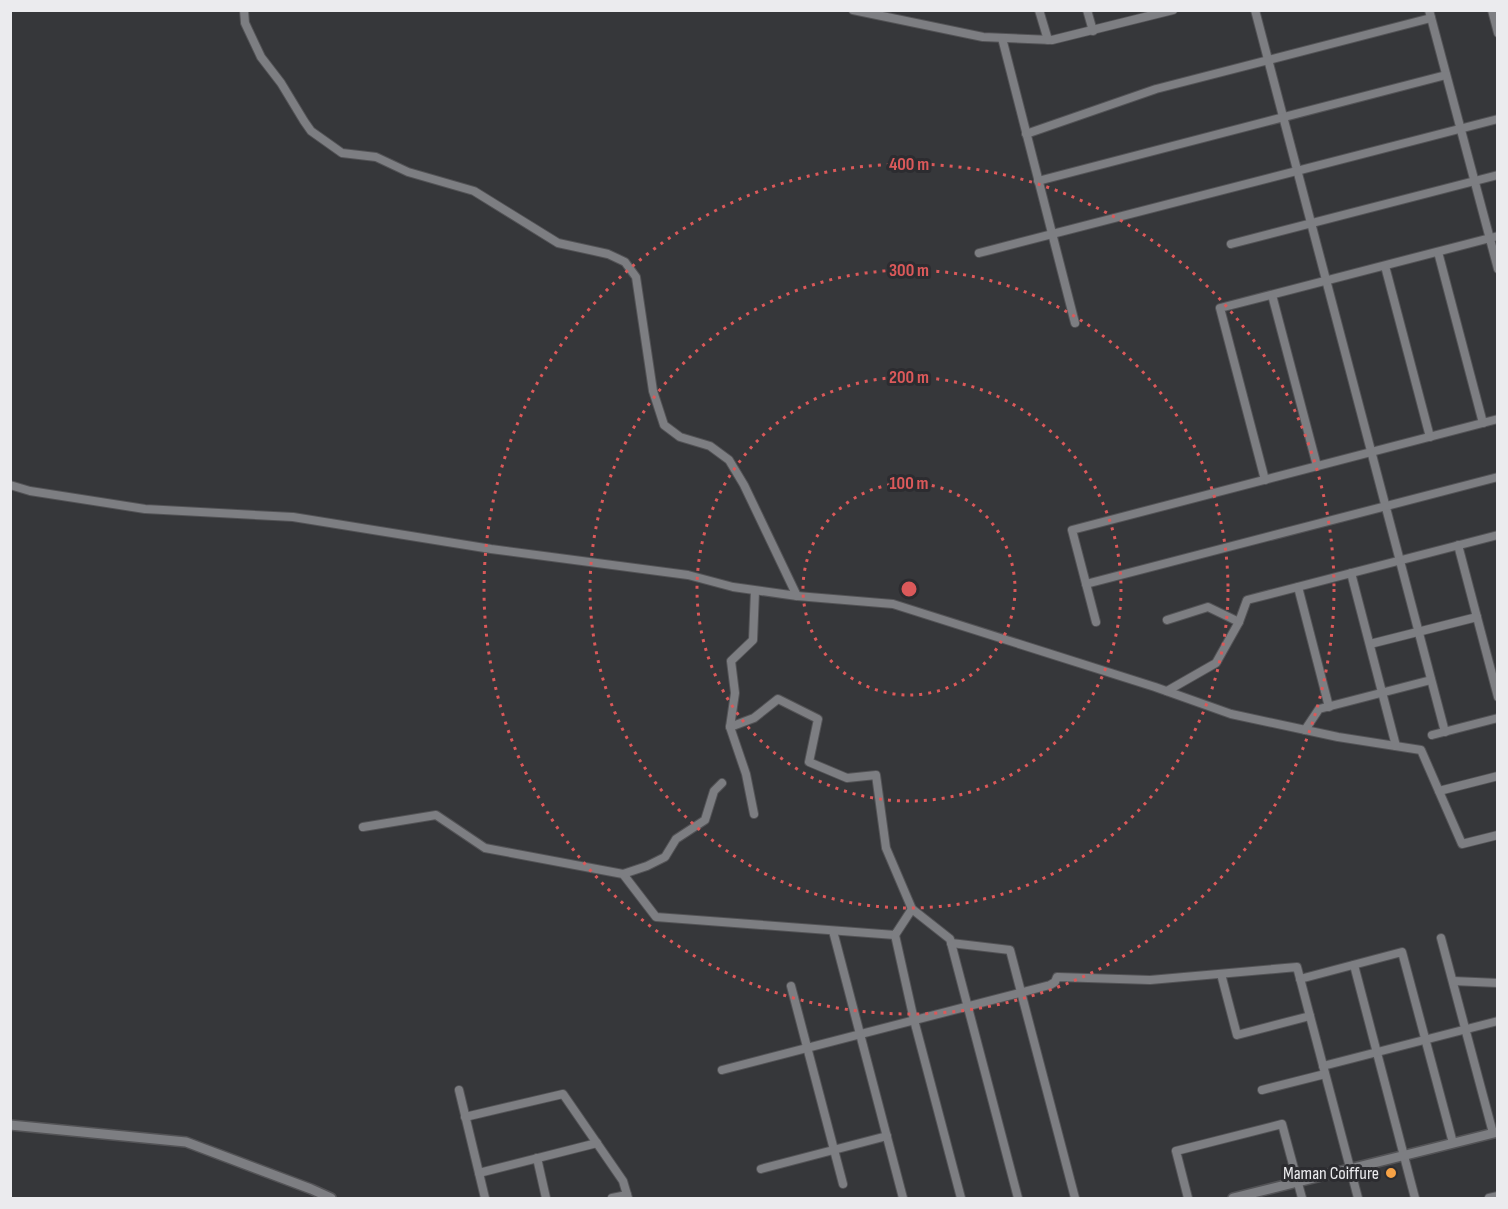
<svg xmlns="http://www.w3.org/2000/svg" width="1508" height="1209" font-family="'Sofia Sans Condensed',sans-serif">
  <style>
    .lines { fill: none; stroke-linecap: round; stroke-linejoin: round }
    .minor-casing { stroke: #535356; stroke-width: 10 }
    .tertiary-casing { stroke: #535356; stroke-width: 12 }
    .minor { stroke: #7d7e82; stroke-width: 8 }
    .tertiary { stroke: #7d7e82; stroke-width: 9 }
    .ring { fill: none; stroke: #db595a; stroke-width: 3; stroke-dasharray: 3 6 }
    .poi-dot { fill: #f6a246; stroke: #2c2c30; stroke-width: 2 }
    .labels { text-anchor: middle; stroke-width: 6; stroke-linejoin: round; paint-order: stroke }
    .poi-label { font-size: 18px; fill: #ebebee; stroke: #2c2c30; text-anchor: end }
    .centre { fill: #db595a; stroke: #2c2c30; stroke-width: 3 }
    .ring-label { font-size: 18px; text-anchor: middle; font-weight: bold; fill: #db595a; stroke: #2c2c30; stroke-width: 6; stroke-linejoin: round; paint-order: stroke }
  </style>
  <rect width="100%" height="100%" fill="#36373a"/>
  <g class="lines">
    <g class="minor-casing">
      <g id="minor">
        <polyline points="244,10 245,23 261,57 281,83 304,121 311,131 342,153 376,157 408,172 474,191 558,243 608,254 625,262 636,277 653,391 664,425 680,437 710,446 729,460 744,485 797,596"/>
        <polyline points="853,10 983,37 1052,40 1173,10"/>
        <polyline points="1039,10 1048,40"/>
        <polyline points="1087,10 1093,31"/>
        <polyline points="1255,10 1445,732"/>
        <polyline points="1429,10 1498,269"/>
        <polyline points="1492,10 1498,33"/>
        <polyline points="1002,38 1075,323"/>
        <polyline points="1026,134 1156,89 1431,18"/>
        <polyline points="1038,181 1446,75"/>
        <polyline points="1231,244 1498,175"/>
        <polyline points="1438,252 1483,423"/>
        <polyline points="979,253 1498,119"/>
        <polyline points="1385,266 1430,437"/>
        <polyline points="1272,295 1317,466"/>
        <polyline points="1265,480 1220,308 1498,236"/>
        <polyline points="10,485 30,491 145,509 293,517 491,549 688,575 733,587 797,596 893,604 1155,687 1231,714 1338,737 1421,750 1462,844 1498,835"/>
        <polyline points="1458,545 1498,697"/>
        <polyline points="1351,573 1396,746"/>
        <polyline points="1086,584 1498,477"/>
        <polyline points="1298,587 1329,707"/>
        <polyline points="1167,620 1208,607 1239,622"/>
        <polyline points="1096,622 1072,530 1498,419"/>
        <polyline points="1370,644 1477,617"/>
        <polyline points="1167,691 1216,663 1239,622 1247,600 1498,535"/>
        <polyline points="730,727 754,718 778,699 818,719 809,762 847,778 876,775 886,848 912,909"/>
        <polyline points="1305,730 1319,709 1431,680"/>
        <polyline points="1432,735 1498,718"/>
        <polyline points="1439,791 1498,776"/>
        <polyline points="754,814 746,774 730,727 735,693 731,661 753,640 755,591"/>
        <polyline points="363,827 436,815 485,848 623,874 656,917 895,935 912,909 950,939 1018,1198"/>
        <polyline points="623,874 647,866 665,857 676,839 705,820 714,791 722,783"/>
        <polyline points="833,931 903,1198"/>
        <polyline points="895,935 914,1020 961,1198"/>
        <polyline points="1441,938 1493,1133"/>
        <polyline points="951,943 1010,950 1075,1198"/>
        <polyline points="1354,965 1415,1198"/>
        <polyline points="1221,974 1237,1035 1310,1016"/>
        <polyline points="1300,979 1402,952 1453,1143"/>
        <polyline points="1453,981 1498,983"/>
        <polyline points="791,986 843,1184"/>
        <polyline points="1323,1066 1498,1021"/>
        <polyline points="722,1070 1050,985 1055,982 1057,977 1150,980 1297,967 1358,1198"/>
        <polyline points="459,1090 485,1198"/>
        <polyline points="1262,1090 1325,1074"/>
        <polyline points="465,1117 563,1094 623,1181 628,1198"/>
        <polyline points="537,1158 546,1198"/>
        <polyline points="761,1169 887,1136"/>
        <polyline points="479,1173 597,1143"/>
        <polyline points="612,1198 627,1195"/>
        <polyline points="1188,1198 1176,1151 1282,1124 1302,1198"/>
        <polyline points="1489,1198 1498,1196"/>
      </g>
    </g>
    <g class="tertiary-casing">
      <g id="tertiary">
        <polyline points="10,1125 186,1142 311,1189 331,1198"/>
        <polyline points="1233,1198 1498,1132"/>
      </g>
    </g>
    <use href="#minor" class="minor"/>
    <use href="#tertiary" class="tertiary"/>
  </g>
  <g class="ring">
    <circle cx="909" cy="589" r="106"/>
    <circle cx="909" cy="589" r="212"/>
    <circle cx="909" cy="589" r="319"/>
    <circle cx="909" cy="589" r="425"/>
  </g>
  <circle class="poi-dot" cx="1391" cy="1173" r="6"/>
  <g class="labels">
    <g class="poi-label">
      <text x="1379" y="1179">Maman Coiffure</text>
    </g>
  </g>
  <circle cx="909" cy="589" r="9" class="centre"/>
  <g class="ring-label">
    <text x="909" y="170">400 m</text>
    <text x="909" y="276">300 m</text>
    <text x="909" y="383">200 m</text>
    <text x="909" y="489">100 m</text>
  </g>
  <rect width="1508" height="1209" fill="none" stroke="#ebebee" stroke-width="24"/>
</svg>
